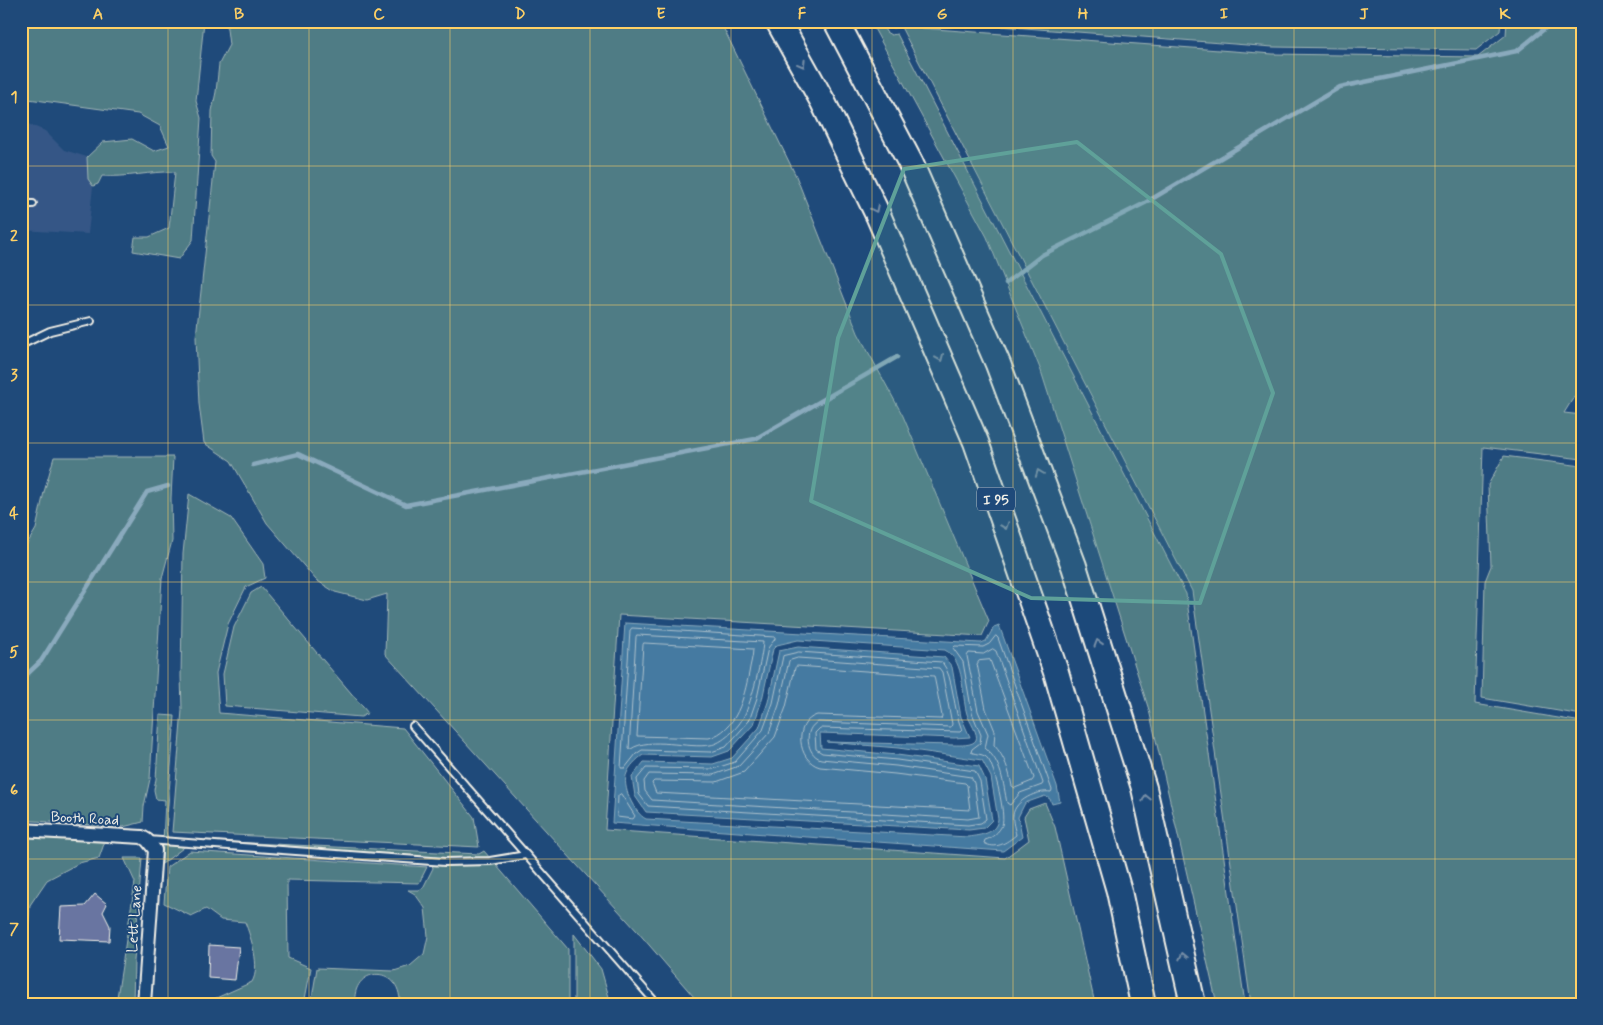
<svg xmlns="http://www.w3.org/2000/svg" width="1603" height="1025" font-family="Mynerve,sans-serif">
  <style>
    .built { fill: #355786 }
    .green { fill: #507c85; stroke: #a2b6b6 }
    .water { fill: #447aa1; stroke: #8aaabd; fill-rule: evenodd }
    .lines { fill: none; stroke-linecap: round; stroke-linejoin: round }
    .shore { stroke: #aec1cc; stroke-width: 1 }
    .stream { stroke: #8aaabd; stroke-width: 4.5 }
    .building { fill: #6975a1; stroke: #f4f1e8 }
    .service-casing { stroke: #f4f1e8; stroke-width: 10 }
    .minor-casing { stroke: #f4f1e8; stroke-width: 16 }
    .motorway-casing { stroke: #f4f1e8; stroke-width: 28 }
    .service { stroke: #1f4a7a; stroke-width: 6 }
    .minor { stroke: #1f4a7a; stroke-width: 12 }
    .motorway { stroke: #1f4a7a; stroke-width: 24 }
    .oneway { stroke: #748da6 }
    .marked { fill: #5fa199; fill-opacity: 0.2; stroke: #5fa199; stroke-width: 4; stroke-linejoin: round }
    .grid { fill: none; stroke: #ffd166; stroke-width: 1; stroke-opacity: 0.55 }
    .labels { text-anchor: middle; stroke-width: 4; stroke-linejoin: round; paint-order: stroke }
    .shield { fill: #1f4a7a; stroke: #b4bfc7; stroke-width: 1 }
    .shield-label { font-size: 14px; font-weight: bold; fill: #f4f1e8 }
    .street-label { font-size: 15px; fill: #f4f1e8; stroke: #1f4a7a }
    .neatline { fill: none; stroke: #ffd166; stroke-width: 2 }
    .grid-label { font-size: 16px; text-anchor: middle; font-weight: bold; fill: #ffd166 }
  </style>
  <rect width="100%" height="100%" fill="#1f4a7a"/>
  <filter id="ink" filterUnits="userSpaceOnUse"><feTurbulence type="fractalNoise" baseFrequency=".02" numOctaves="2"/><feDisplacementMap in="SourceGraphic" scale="10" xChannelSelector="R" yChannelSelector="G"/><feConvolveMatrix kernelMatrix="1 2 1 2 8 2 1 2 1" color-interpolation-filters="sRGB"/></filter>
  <g filter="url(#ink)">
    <polygon class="built" points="21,121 45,131 64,150 87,157 88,179 93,186 88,234 21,230"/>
    <g class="green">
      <path d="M21 21H204L196 101 201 118 193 240 179 259 133 251 135 237H149L169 228 175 172C150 171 127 178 102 176L98 184 93 186 88 179 87 157 103 142 132 139 154 151 169 146 160 126 138 114 21 98Z"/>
      <polygon points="226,21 720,21 796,176 858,333 903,416 989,621 982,636 619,615 605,830 1005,858 1029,840 1024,817 1029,809 1045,803 1055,827 1095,1004 700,1004 637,931 385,654 387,594 367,600 335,592 316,580 267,523 231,461 204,443 199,404 196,337 215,162 211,156 212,111 216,92 219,64 229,45"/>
      <polygon points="870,21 880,21 886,32 891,35 897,34 1186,594 1245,1004 1217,1004 1149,710 1041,371 987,237"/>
      <polygon points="888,21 926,21 921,28 1273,54 1478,57 1506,35 1507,21 1582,21 1582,384 1564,413 1582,415 1582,459 1483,447 1475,704 1582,722 1582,1004 1251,1004 1192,591 901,27 892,28"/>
      <polygon points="934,21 1403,21 1489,23 1490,21 1501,21 1500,31 1476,50 1273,47"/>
      <polygon points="1504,456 1582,466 1582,715 1482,698 1485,581 1491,566 1488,485"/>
      <polygon points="54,457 173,457 171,498 172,541 162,578 150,779 144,806 143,822 123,827 21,820 21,554 36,529 44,492"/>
      <polygon points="189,494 231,518 263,564 265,578 246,587 228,624 216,673 219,713 403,728 474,817 479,847 172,832 182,710 181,676 183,554"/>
      <polygon points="261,587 368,713 361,717 225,706 223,674 234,627 251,593"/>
      <path d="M160 715 175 716 166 831 167 836 170 839 479 854 484 851 568 949V1004H400C401 963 351 966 355 1004H311L317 968 394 971 410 966 424 954 428 936 425 908 415 894 408 890H419L423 888 433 868 431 861 187 845 162 864 165 800 156 799 154 790 156 779Z"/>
      <polygon points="21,836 105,841 99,858 79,863 47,880 30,905 27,946 21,962"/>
      <path d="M190 851 427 867 419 883 287 880 288 958 311 968 304 1004H197L205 1003 252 982C261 967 251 938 245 922L221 920 206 909 191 916 164 903 167 867Z"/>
      <polygon points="124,858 142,858 134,961 133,1004 116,1004 135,882"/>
      <polygon points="574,934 601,969 611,1004 574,1004"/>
    </g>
    <g class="water">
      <path d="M625 623 981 643 986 641 994 627 999 625 1057 786 1060 802 1052 804 1050 799 1045 796 1025 803 1018 817 1022 837 1003 851 612 823ZM798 640 945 650C966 662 961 694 967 714 969 721 979 734 976 740 973 746 959 745 954 745L827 742 898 748 982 760 991 777 998 819C996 834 981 835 968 837L646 819C634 813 621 786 627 773 629 767 637 759 643 755L712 757 729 751 754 724 762 700 773 649 777 645Z"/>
      <polygon points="798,647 944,657 952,667 961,717 970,737 954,738 820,733 821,748 897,755 979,766 985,779 992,820 984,828 969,830 646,812 635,796 632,777 644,762 713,764 732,758 759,728 768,702 779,651"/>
    </g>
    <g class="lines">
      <g class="shore">
        <polygon points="632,628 775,637 775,639 768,648 757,698 749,721 726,747 711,752 642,750 636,754 625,768 621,768 630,631"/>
        <path d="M637 635 763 642C762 659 752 701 744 716 739 727 722 744 710 745 688 749 650 736 631 749H629L636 637Z"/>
        <path d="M996 636 998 638 1052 790 1051 792C1037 790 1015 800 1013 815 1012 822 1015 829 1016 835 1006 843 996 850 984 843L985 840C991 839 1000 831 1002 825 1006 815 995 768 988 759 984 753 976 755 971 752L972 749 980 743 981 735 972 713 963 662 953 648 955 646 983 647 989 644Z"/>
        <path d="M644 643 753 649C753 657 750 665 749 673 744 697 737 730 709 738L637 736 643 645Z"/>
        <path d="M993 649 996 651 1043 783 1042 785 1020 793 1010 805 1007 803C1003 783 1002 762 985 748L988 734 978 711 967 656 969 653 983 654Z"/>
        <path d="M799 652 942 662C954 677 953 710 962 730L960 732 820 728 815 733 816 749 822 753 897 760 975 771 980 781 986 819 981 823 968 825 648 806 639 794 637 779 646 768 713 769 735 762 763 730 773 703 783 656Z"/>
        <path d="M798 658 939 668 942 672 952 724 951 727 818 722C803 728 806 755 821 759L896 766 971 777 974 783 979 817 968 819 652 800 645 791 644 781 649 774 713 775 739 766 769 733 779 705 789 661Z"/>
        <path d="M990 660 1034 778 1032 781 1015 788 1012 786C1009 771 1005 757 994 745L995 731 986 709 977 664 979 661Z"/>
        <path d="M797 666 934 676 942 716 941 719 817 715C793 722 797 761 820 767L895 774 965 783 967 785 970 810 656 793 652 783 654 781 716 782 744 772 775 737 786 707 795 668Z"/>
        <polygon points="621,794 635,816 633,819 617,817 618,796"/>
      </g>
      <g class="stream">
        <polyline points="1006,283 1042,255 1145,203 1340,87 1517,51 1554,21"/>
        <polyline points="253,465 298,454 406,505 755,439 897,357"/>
        <polyline points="21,680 41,661 147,492 168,486"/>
      </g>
    </g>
    <g class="building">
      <polygon points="95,894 107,904 103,912 110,926 109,941 59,939 61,907 85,906"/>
      <polygon points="209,945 239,947 235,980 208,978"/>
    </g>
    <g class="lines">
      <g class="service-casing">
        <g id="service">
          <polyline points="21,204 33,204"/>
          <polyline points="21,345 50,331 91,321"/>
          <polyline points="413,726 657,1004"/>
          <polyline points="148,840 445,862 490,861 526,855"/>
        </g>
      </g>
      <g class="minor-casing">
        <polyline id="minor" points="21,830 142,837 147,840 155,850 144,1004"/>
      </g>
      <g class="motorway-casing">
        <g id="motorway">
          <polyline points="778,21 823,102 878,215 976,442 1056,672 1119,891 1143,1004"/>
          <polyline points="836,21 911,164 998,364 1074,566 1144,788 1193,1004"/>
        </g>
      </g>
      <use href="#service" class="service"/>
      <use href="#minor" class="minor"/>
      <use href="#motorway" class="motorway"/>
    </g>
    <defs><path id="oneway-chevron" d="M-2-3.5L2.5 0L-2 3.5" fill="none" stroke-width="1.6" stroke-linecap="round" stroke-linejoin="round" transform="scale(1.25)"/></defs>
    <g class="oneway">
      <use href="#oneway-chevron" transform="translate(802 64) rotate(61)"/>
      <use href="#oneway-chevron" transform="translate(875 209) rotate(64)"/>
      <use href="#oneway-chevron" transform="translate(940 358) rotate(67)"/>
      <use href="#oneway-chevron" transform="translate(1039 473) rotate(-111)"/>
      <use href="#oneway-chevron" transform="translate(1005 526) rotate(71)"/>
      <use href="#oneway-chevron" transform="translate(1098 643) rotate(-107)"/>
      <use href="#oneway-chevron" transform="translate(1146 798) rotate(-103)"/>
      <use href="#oneway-chevron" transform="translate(1183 956) rotate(-103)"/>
    </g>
  </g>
  <path class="marked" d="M1077 142 1221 254 1273 393 1200 603 1031 598 811 501 838 338 904 169Z"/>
  <path class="grid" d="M168 21V1004M309 21V1004M450 21V1004M590 21V1004M731 21V1004M872 21V1004M1013 21V1004M1153 21V1004M1294 21V1004M1435 21V1004M21 166H1582M21 305H1582M21 443H1582M21 582H1582M21 720H1582M21 859H1582"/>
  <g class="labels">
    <rect class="shield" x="977" y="487.5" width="38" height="23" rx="4"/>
    <g class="shield-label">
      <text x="996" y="504">I 95</text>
    </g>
    <g class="street-label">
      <text transform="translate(85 818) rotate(3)" y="5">Booth Road</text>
      <text transform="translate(134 919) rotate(-86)" y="5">Lett Lane</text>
    </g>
  </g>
  <rect width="1603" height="1025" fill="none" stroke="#1f4a7a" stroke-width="55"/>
  <rect x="28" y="28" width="1548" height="970" class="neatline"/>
  <g class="grid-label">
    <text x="98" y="19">A</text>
    <text x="239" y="19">B</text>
    <text x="379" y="19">C</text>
    <text x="520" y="19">D</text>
    <text x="661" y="19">E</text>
    <text x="802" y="19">F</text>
    <text x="942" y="19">G</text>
    <text x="1083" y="19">H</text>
    <text x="1224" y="19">I</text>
    <text x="1364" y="19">J</text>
    <text x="1505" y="19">K</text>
    <text x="14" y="102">1</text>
    <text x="14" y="241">2</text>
    <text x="14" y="380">3</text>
    <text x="14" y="518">4</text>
    <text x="14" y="657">5</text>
    <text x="14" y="795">6</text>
    <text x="14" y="934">7</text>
  </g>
</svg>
